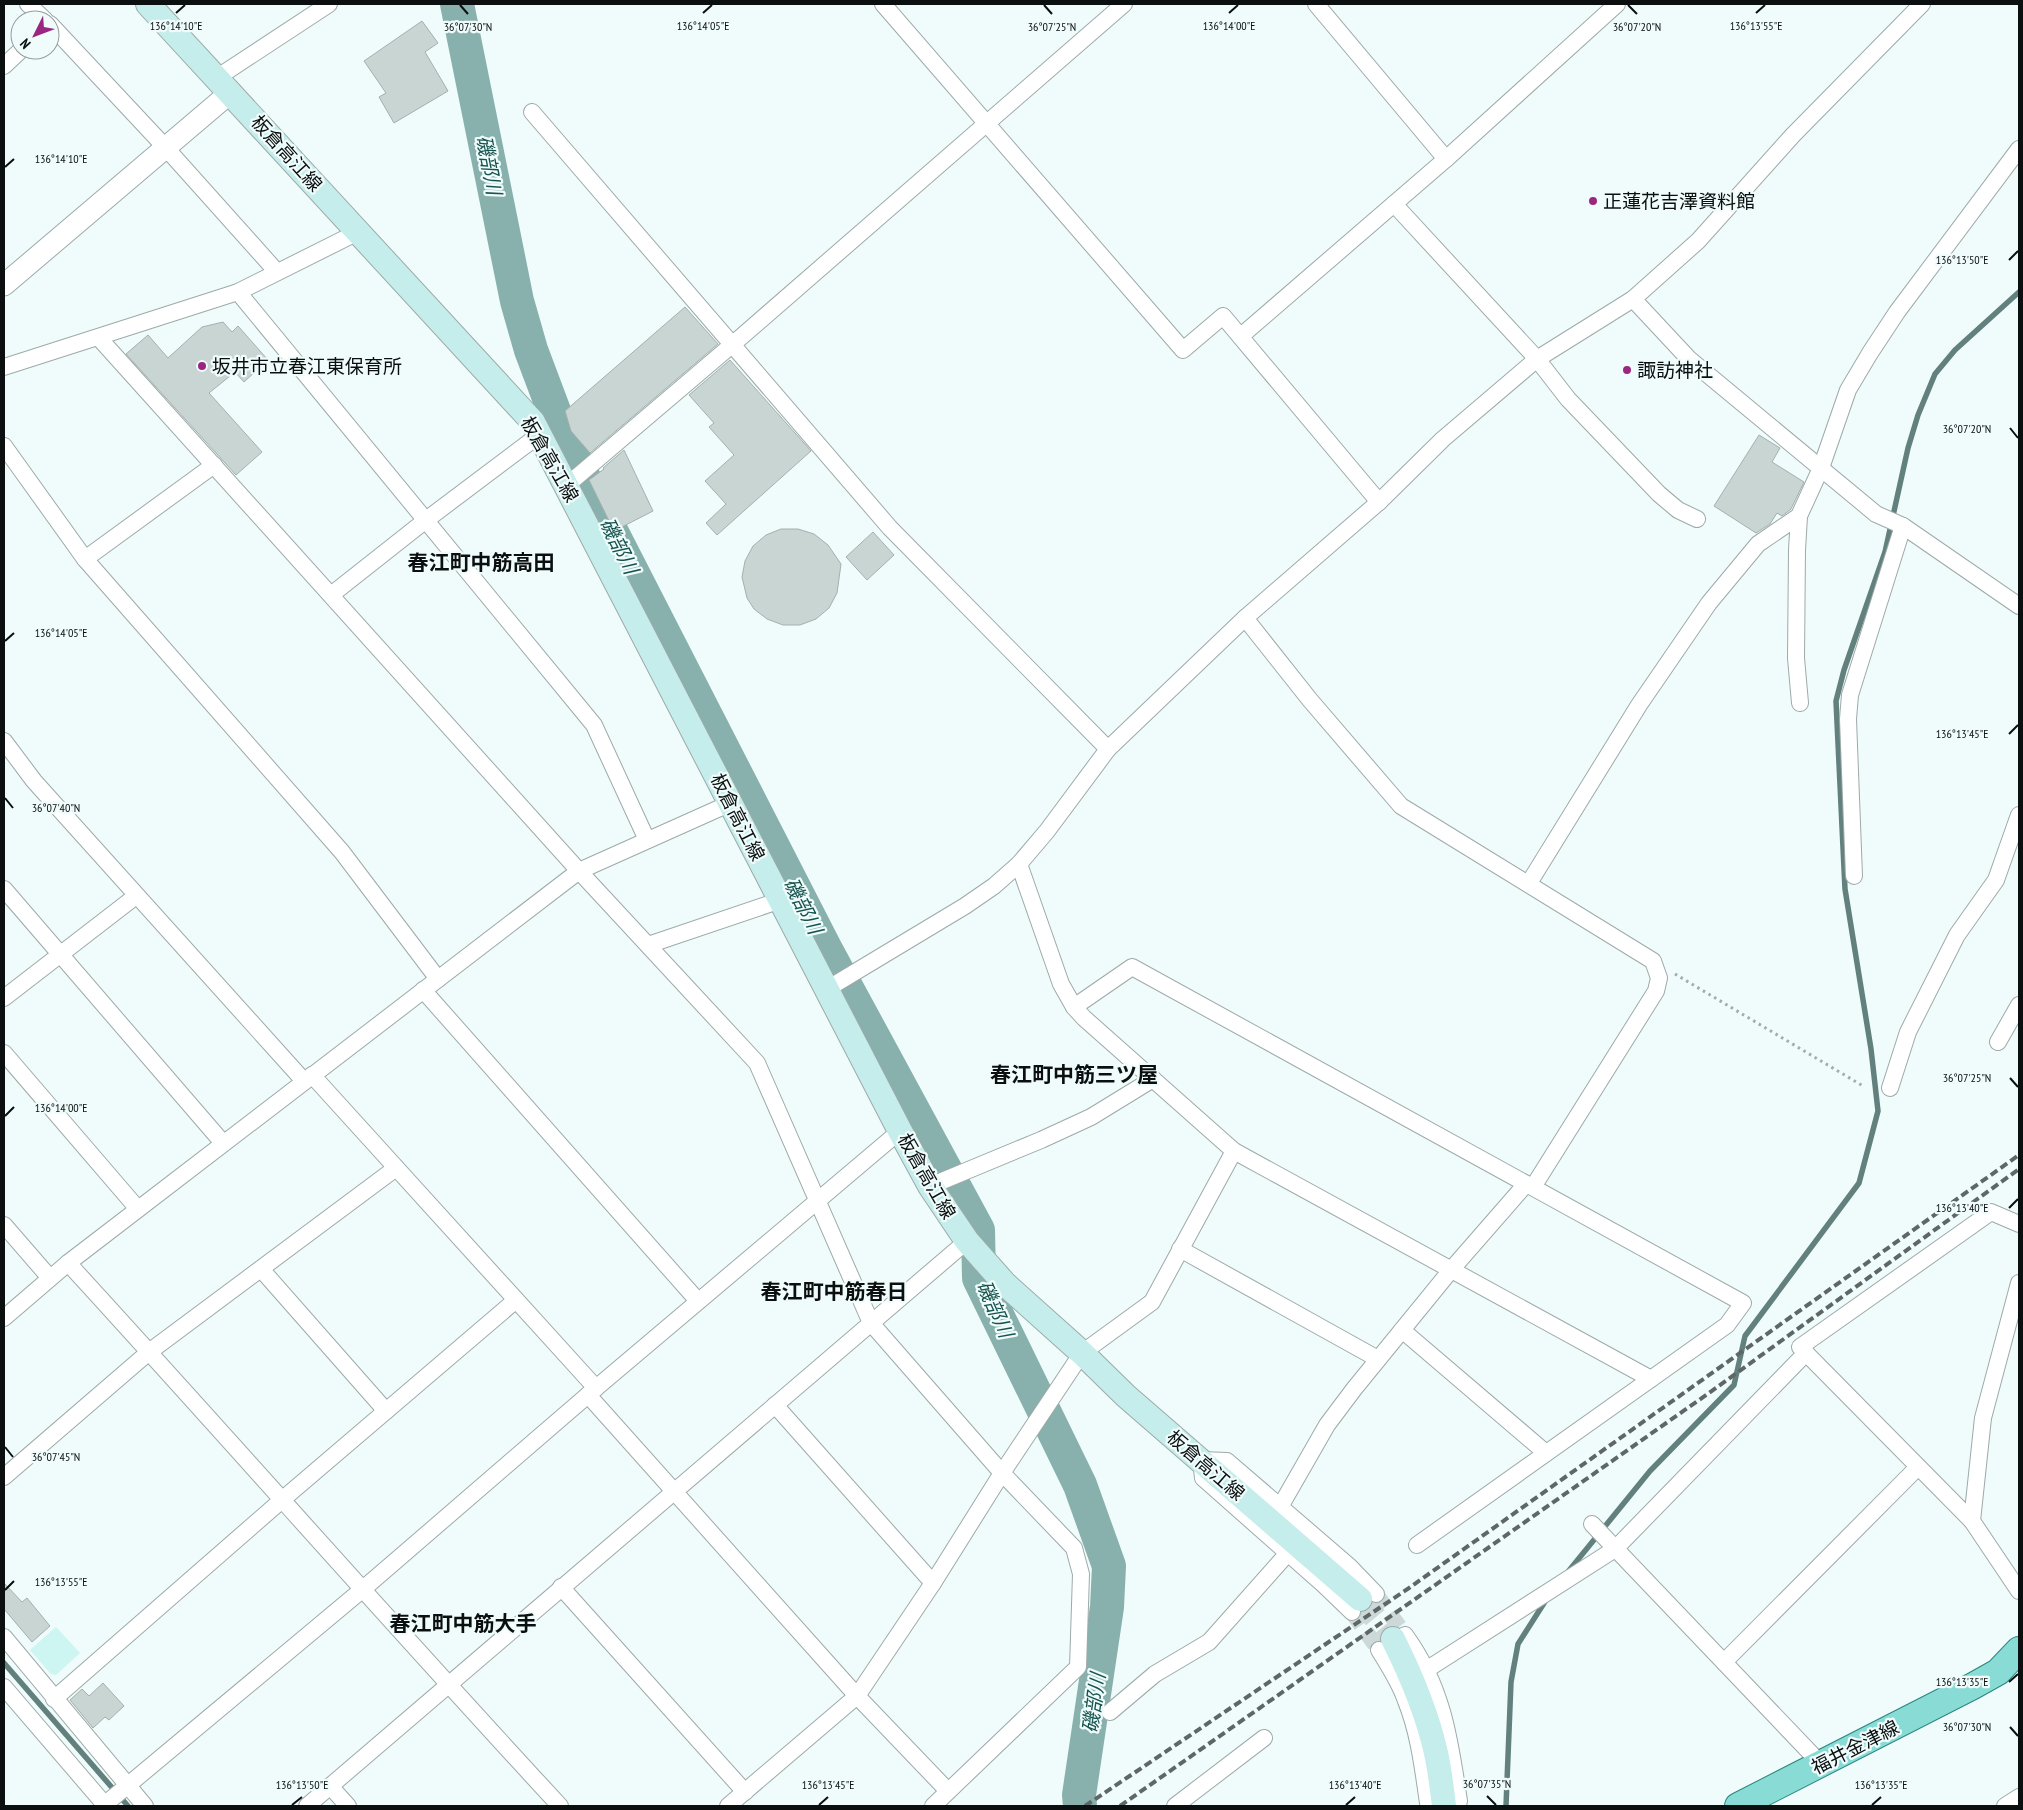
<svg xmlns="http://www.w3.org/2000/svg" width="2023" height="1810" font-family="'PT Sans Narrow','Noto Sans JP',sans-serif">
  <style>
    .green { fill: #cdf5f1 }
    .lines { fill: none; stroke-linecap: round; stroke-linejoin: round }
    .stream { stroke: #62807e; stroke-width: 5.5 }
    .river { stroke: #88b1ad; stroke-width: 34 }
    .building { fill: #c8d5d3; stroke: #a4b0af }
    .minor-tunnel { stroke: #cdd8d8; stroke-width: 16; stroke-dasharray: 16 8; stroke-linecap: butt }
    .secondary-tunnel { stroke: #cdd8d8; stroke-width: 24; stroke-dasharray: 24 12; stroke-linecap: butt }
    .minor-casing { stroke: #9daaa8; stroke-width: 18 }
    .tertiary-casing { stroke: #9daaa8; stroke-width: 23 }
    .secondary-casing { stroke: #9daaa8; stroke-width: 26 }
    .primary-casing { stroke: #2a857f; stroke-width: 28 }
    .path { stroke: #a2acab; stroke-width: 3; stroke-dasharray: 2.5 4; stroke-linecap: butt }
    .minor { stroke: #fff; stroke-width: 16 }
    .tertiary { stroke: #fff; stroke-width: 21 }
    .secondary { stroke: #c4edeb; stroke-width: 24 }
    .primary { stroke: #89dcd6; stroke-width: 26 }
    .rail { stroke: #5f6666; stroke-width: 4; stroke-dasharray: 8 4; stroke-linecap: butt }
    .ticks { fill: none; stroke: #0b0f0f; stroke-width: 2 }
    .poi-dot { fill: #9b2681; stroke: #effcfb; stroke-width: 2 }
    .labels { text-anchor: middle; stroke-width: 4.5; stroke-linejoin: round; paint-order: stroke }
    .street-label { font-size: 19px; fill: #0b0f0f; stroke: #effcfb }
    .poi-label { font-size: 19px; fill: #0b0f0f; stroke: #effcfb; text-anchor: start }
    .water-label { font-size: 20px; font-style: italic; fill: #18544f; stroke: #effcfb }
    .quarter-label { font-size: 21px; font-weight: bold; fill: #0b0f0f; stroke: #effcfb }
    .ticks-label { font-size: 12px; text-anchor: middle; fill: #0b0f0f; stroke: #effcfb; stroke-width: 4.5; stroke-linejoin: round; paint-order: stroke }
  </style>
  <rect width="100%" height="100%" fill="#effcfb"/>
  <polygon class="green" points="56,1627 80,1653 56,1675 51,1674 30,1650"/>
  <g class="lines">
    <g class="stream">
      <polyline points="1567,1573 1650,1471 1734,1385 1745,1336 1859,1183 1878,1111 1871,1049 1845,889 1836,701 1844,670 1885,552 1908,448 1918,415 1935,374 1955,350 2019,292"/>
      <polyline points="4,1663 128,1806"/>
      <polyline points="1506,1806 1511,1682 1518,1644 1546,1600"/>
    </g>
    <polyline class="river" points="457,4 517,301 531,350 566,443 825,948 978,1230 979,1278 1080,1485 1109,1566 1107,1607 1079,1795 1080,1806"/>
  </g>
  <g class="building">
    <polygon points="422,21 438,43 425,52 448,91 394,123 379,97 386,93 364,61"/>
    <polygon points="685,307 718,344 590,453 571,431 565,411"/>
    <polygon points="223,322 232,332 238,326 268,360 244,382 235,372 209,393 262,452 236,475 126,354 148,335 168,358 202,327"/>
    <polygon points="730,360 811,451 717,535 706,523 726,504 705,481 734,455 709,427 714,423 689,395"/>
    <polygon points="1759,435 1780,448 1772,462 1804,482 1791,509 1782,516 1777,513 1770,524 1756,533 1714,506"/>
    <polygon points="624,450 653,511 614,531 589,480 604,469 603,468"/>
    <polygon points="781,529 798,529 814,534 828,545 841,564 837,593 829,608 816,619 800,625 783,625 767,619 754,609 747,598 742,577 745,561 753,546 766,535"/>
    <polygon points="873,532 894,555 867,580 846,557"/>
    <polygon points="4,1583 22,1602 27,1598 50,1626 32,1642 4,1609"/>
    <polygon points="103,1683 124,1706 109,1720 105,1717 93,1728 70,1700 82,1689 89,1696"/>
  </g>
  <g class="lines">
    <g class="minor-tunnel">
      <polyline points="1376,1594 1405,1635"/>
      <polyline points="1352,1612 1379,1650"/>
    </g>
    <polyline class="secondary-tunnel" points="1360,1599 1393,1639"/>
    <g class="minor-casing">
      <g id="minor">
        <polyline points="28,4 45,20"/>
        <polyline points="883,4 1183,350 1223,316 1379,502"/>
        <polyline points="1316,4 1446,159"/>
        <polyline points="50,24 166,148 277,272"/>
        <polyline points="4,66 21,50"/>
        <polyline points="218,77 329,4"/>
        <polyline points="532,112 890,528 1108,749"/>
        <polyline points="1394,204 1537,359 1568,399 1659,494 1678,510 1697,519"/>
        <polyline points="238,292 594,725 647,840"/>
        <polyline points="1633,299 1689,359 1876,514 1903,526 2019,606"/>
        <polyline points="1241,336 1446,159 1617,4"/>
        <polyline points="99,338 579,871 757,1063 871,1323 1002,1473 1074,1548 1081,1574 1078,1667 933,1806"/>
        <polyline points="4,367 238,292 358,232"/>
        <polyline points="4,446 85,559 342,852 438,979"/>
        <polyline points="566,486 733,344 1124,4"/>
        <polyline points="1799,516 1797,550 1796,658 1800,703"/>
        <polyline points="85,559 214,465"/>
        <polyline points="331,595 426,520 539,435"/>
        <polyline points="1245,618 1310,700 1401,806 1653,961 1659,978 1656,991 1533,1187"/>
        <polyline points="4,741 34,781 304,1081"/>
        <polyline points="1019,864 1061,984 1074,1007 1084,1018 1234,1151 1651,1379"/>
        <polyline points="1854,876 1848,719 1850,695 1903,526"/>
        <polyline points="1529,883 1639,705 1709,603 1758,544 1799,516 1821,468 1848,390 1870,353 1897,312 2019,149"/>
        <polyline points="4,889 223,1143"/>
        <polyline points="648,945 781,900"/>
        <polyline points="827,989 965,906 994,886 1019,864 1047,831 1108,749 1245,618 1379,502 1443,439 1537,359 1633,299 1698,241 1793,135 1922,4"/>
        <polyline points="423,990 698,1301"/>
        <polyline points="4,998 136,896"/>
        <polyline points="1074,1007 1132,967 1743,1303 1727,1325 1417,1545"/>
        <polyline points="1998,1042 2019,1005"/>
        <polyline points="4,1053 138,1209"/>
        <polyline points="312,1075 596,1388"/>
        <polyline points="1890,1088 1908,1032 1957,935 1996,880 2019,815"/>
        <polyline points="930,1186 1041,1140 1091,1117 1153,1079"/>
        <polyline points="2019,1224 1991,1212 1800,1347 1972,1521 2019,1591"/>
        <polyline points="4,1225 50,1278"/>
        <polyline points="1180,1249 1378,1359"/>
        <path d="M68 1263C233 1443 394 1627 560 1806"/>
        <polyline points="261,1269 386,1411"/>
        <polyline points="4,1318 68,1263 579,871 731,803"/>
        <polyline points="1402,1330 1546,1453"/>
        <polyline points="588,1395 857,1696 948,1791"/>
        <polyline points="775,1405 933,1583"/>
        <polyline points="4,1477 149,1352 396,1168"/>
        <polyline points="1280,1507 1327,1425 1354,1389 1451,1270 1526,1184"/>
        <polyline points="1972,1521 1983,1418 2019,1283"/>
        <polyline points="1592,1524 1821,1764"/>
        <polyline points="561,1587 745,1792"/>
        <polyline points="1352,1612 1324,1585 1203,1478 1201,1460 1227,1461 1349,1566 1376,1594"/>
        <path d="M1405 1635C1443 1687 1450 1740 1459 1801L1457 1806"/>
        <polyline points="4,1637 145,1806"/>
        <path d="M1379 1650C1389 1666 1400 1683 1406 1701 1419 1733 1423 1769 1428 1803L1431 1806"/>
        <polyline points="1724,1662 1918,1467"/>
        <polyline points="1426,1670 1615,1549 1806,1353"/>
        <polyline points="4,1687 106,1806"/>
        <polyline points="54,1699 283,1499 516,1300"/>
        <polyline points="1110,1712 1155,1674 1209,1642 1288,1553"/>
        <polyline points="330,1786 348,1806"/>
        <polyline points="103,1806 363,1589 596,1388 900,1131"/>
        <polyline points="307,1806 967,1241"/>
        <polyline points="728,1806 857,1696 933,1583 1002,1473 1082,1353 1152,1302 1234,1151"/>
        <polyline points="1175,1806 1264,1738"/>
        <polyline points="2005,1806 2019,1797"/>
      </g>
    </g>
    <g class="tertiary-casing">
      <polyline id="tertiary" points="4,285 231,92"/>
    </g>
    <g class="secondary-casing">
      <g id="secondary">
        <polyline points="148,4 533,422 900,1131 930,1186 967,1241 1005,1284 1082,1353 1126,1396 1360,1599"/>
        <path d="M1393 1639C1411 1675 1427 1713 1436 1753 1440 1771 1442 1789 1444 1806"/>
      </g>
    </g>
    <g class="primary-casing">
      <polyline id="primary" points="1738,1806 1973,1686 1998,1672 2019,1650"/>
    </g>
    <polyline class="path" points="1675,974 1863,1086"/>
    <use href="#minor" class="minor"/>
    <use href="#tertiary" class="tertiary"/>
    <use href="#secondary" class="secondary"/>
    <use href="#primary" class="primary"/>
    <g class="rail">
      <polyline points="1085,1806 1409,1588 2019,1155"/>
      <polyline points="1120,1806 1709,1393 2019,1169"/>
    </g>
  </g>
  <path class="ticks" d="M460 5 468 14M1044 5 1052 14M1628 5 1637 14M176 13 185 5M703 13 712 5M1229 13 1238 5M1756 13 1765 5M5 167 14 159M2009 260 2018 251M2010 428 2018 438M5 641 14 633M2009 734 2018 725M5 798 13 808M2010 1078 2018 1087M5 1116 14 1107M2009 1208 2018 1199M5 1447 13 1457M5 1590 14 1581M2009 1682 2018 1674M2010 1727 2018 1736M1487 1796 1496 1805M292 1805 302 1797M819 1805 828 1797M1346 1805 1355 1797M1872 1805 1881 1797"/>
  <g class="poi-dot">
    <circle cx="1593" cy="201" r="5"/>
    <circle cx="202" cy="366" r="5"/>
    <circle cx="1627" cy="370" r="5"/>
  </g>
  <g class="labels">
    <g class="street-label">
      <text transform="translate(287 153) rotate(48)" y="7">板倉高江線</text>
      <text transform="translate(550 459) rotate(60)" y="7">板倉高江線</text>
      <text transform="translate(738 817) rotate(63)" y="7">板倉高江線</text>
      <text transform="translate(927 1176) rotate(60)" y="7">板倉高江線</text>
      <text transform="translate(1206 1465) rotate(41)" y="7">板倉高江線</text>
      <text transform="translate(1855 1747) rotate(-27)" y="7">福井金津線</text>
    </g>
    <g class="poi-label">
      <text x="1603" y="208">正蓮花吉澤資料館</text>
      <text x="212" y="373">坂井市立春江東保育所</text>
      <text x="1637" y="377">諏訪神社</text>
    </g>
    <g class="water-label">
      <text transform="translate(489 165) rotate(79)" y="7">磯部川</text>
      <text transform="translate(619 546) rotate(63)" y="7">磯部川</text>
      <text transform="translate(803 906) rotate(63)" y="7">磯部川</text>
      <text transform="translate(995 1309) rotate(66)" y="7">磯部川</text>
      <text transform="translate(1094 1703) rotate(-82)" y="7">磯部川</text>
    </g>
    <g class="quarter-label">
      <text x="481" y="570">春江町中筋高田</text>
      <text x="1074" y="1082">春江町中筋三ツ屋</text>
      <text x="834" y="1299">春江町中筋春日</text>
      <text x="463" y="1631">春江町中筋大手</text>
    </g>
  </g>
  <g class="ticks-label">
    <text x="176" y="30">136°14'10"E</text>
    <text x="703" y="30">136°14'05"E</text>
    <text x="1229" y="30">136°14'00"E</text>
    <text x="1756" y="30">136°13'55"E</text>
    <text x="468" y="31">36°07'30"N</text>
    <text x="1052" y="31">36°07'25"N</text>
    <text x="1637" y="31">36°07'20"N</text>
    <text x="61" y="163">136°14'10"E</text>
    <text x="1962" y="264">136°13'50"E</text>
    <text x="1967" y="433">36°07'20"N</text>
    <text x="61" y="637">136°14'05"E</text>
    <text x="1962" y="738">136°13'45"E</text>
    <text x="56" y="812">36°07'40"N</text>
    <text x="1967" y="1082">36°07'25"N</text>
    <text x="61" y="1112">136°14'00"E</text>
    <text x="1962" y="1212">136°13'40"E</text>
    <text x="56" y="1461">36°07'45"N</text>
    <text x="61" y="1586">136°13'55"E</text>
    <text x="1962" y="1686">136°13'35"E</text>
    <text x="1967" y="1731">36°07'30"N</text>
    <text x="1487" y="1788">36°07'35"N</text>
    <text x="302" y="1789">136°13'50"E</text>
    <text x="828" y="1789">136°13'45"E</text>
    <text x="1355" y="1789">136°13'40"E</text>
    <text x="1881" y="1789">136°13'35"E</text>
  </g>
  <rect width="2023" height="1810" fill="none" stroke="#0b0f0f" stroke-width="10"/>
  <g transform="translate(35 35) rotate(228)"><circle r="24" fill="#effcfb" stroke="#949d9d"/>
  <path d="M0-4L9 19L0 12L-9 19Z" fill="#9b2681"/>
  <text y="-8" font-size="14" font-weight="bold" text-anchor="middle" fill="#0b0f0f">N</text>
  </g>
</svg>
